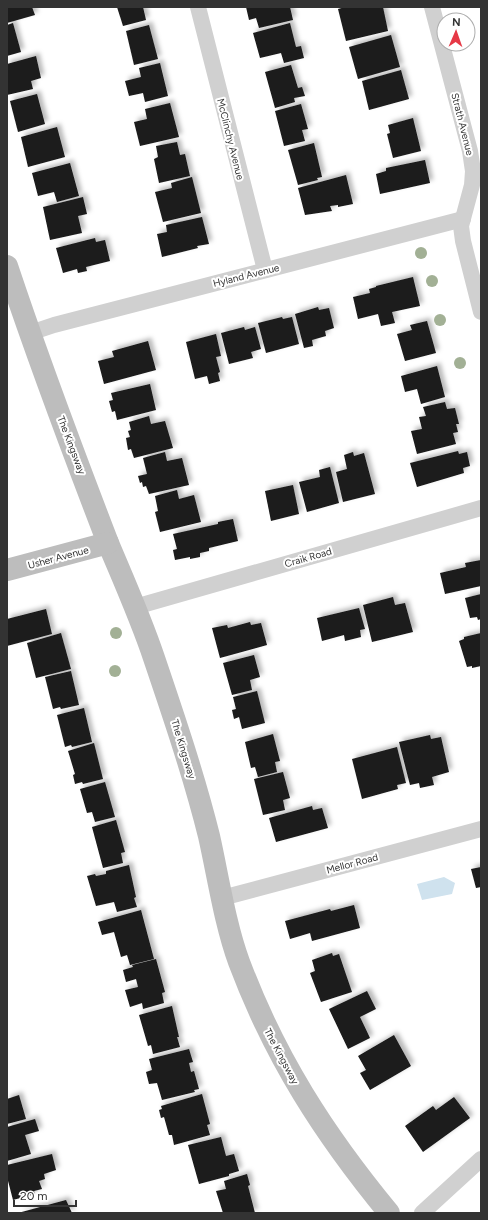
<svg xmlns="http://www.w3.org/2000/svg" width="488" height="1220" font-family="Figtree,sans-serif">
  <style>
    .water { fill: #cfe2ee }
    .building { fill: #1a1a1a; filter: url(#shadow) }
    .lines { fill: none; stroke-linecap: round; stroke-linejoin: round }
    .street { stroke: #d0d0d0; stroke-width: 16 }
    .secondary { stroke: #bdbdbd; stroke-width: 22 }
    .tree { fill: #a2b095 }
    .labels { text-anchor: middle; stroke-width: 4; stroke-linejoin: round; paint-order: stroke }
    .street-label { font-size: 10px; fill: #333; stroke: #fff }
  </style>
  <defs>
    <filter id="shadow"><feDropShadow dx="3.5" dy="-3.5" stdDeviation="2" flood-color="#0004"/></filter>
  </defs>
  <rect width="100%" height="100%" fill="#fff"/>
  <polygon class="water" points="444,877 455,883 452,894 422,900 417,884"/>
  <g class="building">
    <polygon points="7,7 32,7 35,15 7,23"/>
    <polygon points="117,7 143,7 146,20 123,26"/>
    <polygon points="246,7 290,7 293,20 259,28 256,18 249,20"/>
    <polygon points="345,7 383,7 388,31 346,41 338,9"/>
    <polygon points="13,23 21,52 7,56 7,25"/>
    <polygon points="290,23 296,47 301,46 304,58 284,63 281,53 260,58 253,33"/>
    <polygon points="149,25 158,59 134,65 126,31"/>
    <polygon points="391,35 400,67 358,79 349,47"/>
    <polygon points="36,56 41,78 31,81 33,89 7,95 7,64"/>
    <polygon points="160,63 168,96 145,102 143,93 129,96 125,81 141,77 139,68"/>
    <polygon points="291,65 298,88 302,87 305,96 294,98 295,102 275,108 265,72"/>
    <polygon points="401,70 409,99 369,110 362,81"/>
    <polygon points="37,94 45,124 18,132 10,101"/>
    <polygon points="170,103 179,137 140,146 134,122 147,119 145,109"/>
    <polygon points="301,104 308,129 302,130 305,141 284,146 275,111"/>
    <polygon points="413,118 421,151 393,158 387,134 390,133 388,125"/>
    <polygon points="57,127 65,157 28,167 21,137"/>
    <polygon points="177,142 180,155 185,154 190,176 159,183 154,159 158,157 156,146"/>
    <polygon points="314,143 322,177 317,178 318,180 298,185 288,150"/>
    <polygon points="425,160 430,183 380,194 376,174 386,171 386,168"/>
    <polygon points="70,163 79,196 57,202 54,192 38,196 32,173"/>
    <polygon points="346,175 353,204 338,207 338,205 330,206 332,211 305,215 298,188"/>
    <polygon points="192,177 201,213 163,222 155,192 172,188 171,183"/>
    <polygon points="83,197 87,214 78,216 82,233 50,240 43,207"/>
    <polygon points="202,217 209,244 197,246 198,248 162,257 157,234 167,232 166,225"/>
    <polygon points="95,238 96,242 105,240 110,261 86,267 87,271 78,273 77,269 63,273 56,248"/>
    <polygon points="413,277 420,306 392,312 395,323 381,326 378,314 358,319 353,297 370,293 369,289 376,287 376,286"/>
    <polygon points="318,307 319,310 329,308 334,328 325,331 326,336 312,340 313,346 304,348 295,314"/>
    <polygon points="282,317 283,319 292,317 299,344 266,353 258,323"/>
    <polygon points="427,321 436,353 405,361 397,334 412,330 410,325"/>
    <polygon points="244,327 245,330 255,327 261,349 251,352 253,358 229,364 221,333"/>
    <polygon points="216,334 221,356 216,357 220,372 218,373 220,381 209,384 207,376 195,379 186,342"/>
    <polygon points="148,341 156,370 104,384 98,361 114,357 112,351"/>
    <polygon points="437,366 445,397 421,404 417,389 405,392 401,376"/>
    <polygon points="150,384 156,410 117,420 115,411 112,412 109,401 113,400 111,393"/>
    <polygon points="445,402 447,409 455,408 459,424 456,424 458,432 453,433 456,444 417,454 411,431 422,429 419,417 426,416 423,407"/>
    <polygon points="149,416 151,424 165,421 173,448 134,458 131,449 128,450 126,438 130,437 128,431 131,430 129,422"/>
    <polygon points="458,451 459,454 467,452 470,466 463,468 464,473 417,487 410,463"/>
    <polygon points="165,452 167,461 182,458 189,485 149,494 146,486 143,487 142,482 140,483 138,476 147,474 143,458"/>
    <polygon points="353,452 354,456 364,453 375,494 343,502 336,472 347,469 344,455"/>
    <polygon points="330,467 339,503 307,512 299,482 320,477 319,470"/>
    <polygon points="293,485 299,514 271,521 265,491"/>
    <polygon points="177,490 179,499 194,495 201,522 160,532 155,512 158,511 155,496"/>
    <polygon points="233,519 238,541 209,548 209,551 200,553 200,557 190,559 190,557 175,560 173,550 177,549 173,534 218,524 218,522"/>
    <polygon points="481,560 481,586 445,594 440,573 466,567 465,563"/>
    <polygon points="481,594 481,619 478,620 477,617 470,618 465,598"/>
    <polygon points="393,597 395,605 405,603 413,632 372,642 363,605"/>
    <polygon points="359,608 365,629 360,630 361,637 345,641 344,635 322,641 317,618"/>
    <polygon points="46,609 52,634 7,646 7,619"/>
    <polygon points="250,622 251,625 261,623 267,645 220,658 212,628 227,625 228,628"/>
    <polygon points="61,633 71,669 36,678 27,643"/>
    <polygon points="481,633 481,666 472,668 472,666 467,667 459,641 464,639 464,637"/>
    <polygon points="254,655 260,677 250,680 252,690 232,695 223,663"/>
    <polygon points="71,671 79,705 61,709 60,707 53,709 45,677"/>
    <polygon points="257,691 265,723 242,729 239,717 234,719 232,710 236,709 233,697"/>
    <polygon points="84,708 92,742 72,747 71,745 65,747 57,715"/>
    <polygon points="273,734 280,761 275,762 277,772 258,777 255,767 251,768 245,742"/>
    <polygon points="430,735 431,739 441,737 449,772 432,777 434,785 420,788 419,783 410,785 399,742"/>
    <polygon points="94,743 103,779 83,784 82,782 75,784 73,775 75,774 68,751"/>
    <polygon points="397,747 406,783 397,785 398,789 362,799 352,759"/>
    <polygon points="283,772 290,798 283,800 285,810 263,815 254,779"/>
    <polygon points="105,782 115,817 95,822 92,812 87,813 80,789"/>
    <polygon points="312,806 313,810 322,808 328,828 276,842 269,818"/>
    <polygon points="116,820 125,852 121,853 123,863 103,868 92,827"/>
    <polygon points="129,865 136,897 134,898 137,907 117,912 114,902 96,906 87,876 95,874 96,876 106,874 106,871"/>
    <polygon points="481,867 481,887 476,888 471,869"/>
    <polygon points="354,905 360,928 312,941 310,933 290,939 285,921 330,909 331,911"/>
    <polygon points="141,910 154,959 130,965 127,955 121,957 114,932 102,935 98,922"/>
    <polygon points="332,953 333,956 339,954 352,992 321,1002 310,973 315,971 312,960"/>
    <polygon points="156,959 165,992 162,993 164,1003 143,1009 142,1003 130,1007 125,990 138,987 136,979 126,982 123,970 133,967 132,965"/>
    <polygon points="367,991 376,1009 360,1017 370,1038 348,1049 329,1009"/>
    <polygon points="172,1006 179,1037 177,1037 180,1047 153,1054 151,1045 148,1046 139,1015"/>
    <polygon points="394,1035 411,1066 370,1090 360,1073 366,1070 358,1056"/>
    <polygon points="189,1049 193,1062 189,1063 191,1072 194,1071 199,1089 194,1090 195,1092 162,1100 157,1083 149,1084 146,1072 152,1070 149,1059"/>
    <polygon points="202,1094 210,1124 207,1125 210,1135 174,1145 172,1135 169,1135 164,1117 161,1118 159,1110 162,1109 161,1106"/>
    <polygon points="19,1095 26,1119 7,1124 7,1099"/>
    <polygon points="454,1097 470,1118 423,1152 405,1126 433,1106 436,1110"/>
    <polygon points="35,1119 39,1131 25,1135 31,1154 7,1161 7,1127"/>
    <polygon points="221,1137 226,1156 234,1154 239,1171 229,1174 229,1176 199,1184 188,1145"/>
    <polygon points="52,1154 56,1170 44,1174 45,1179 39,1181 42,1189 34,1191 35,1194 13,1200 7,1177 7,1165"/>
    <polygon points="247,1174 250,1185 248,1186 255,1213 223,1213 216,1191 226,1189 224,1181"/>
    <polygon points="66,1200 72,1213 18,1213"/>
  </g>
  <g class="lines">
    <g class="street">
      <polyline points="198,7 265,270"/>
      <polyline points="432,7 470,151 473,171 472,185 461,226 463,241 481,312"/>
      <polyline points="30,333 54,325 463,219"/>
      <polyline points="135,607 481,508"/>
      <polyline points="222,898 481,829"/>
      <polyline points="422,1213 481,1159"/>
    </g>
    <g class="secondary">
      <path d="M7 266C38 359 73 452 108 543 124 581 141 619 154 658 174 717 194 776 209 836 218 876 225 924 239 962 275 1058 324 1134 389 1213"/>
      <polyline points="7,570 108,543"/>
    </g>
  </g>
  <g class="tree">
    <circle cx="421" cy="253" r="6"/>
    <circle cx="432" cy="281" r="6"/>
    <circle cx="440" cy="320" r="6"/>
    <circle cx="460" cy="363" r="6"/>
    <circle cx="116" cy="633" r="6"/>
    <circle cx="115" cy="671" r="6"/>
  </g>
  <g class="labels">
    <g class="street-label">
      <text transform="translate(463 124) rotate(76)" y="4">Strath Avenue</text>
      <text transform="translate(231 139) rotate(76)" y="4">McClinchy Avenue</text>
      <text transform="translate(246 275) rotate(-14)" y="4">Hyland Avenue</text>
      <text transform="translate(72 445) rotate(69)" y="4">The Kingsway</text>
      <text transform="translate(58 557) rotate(-15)" y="4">Usher Avenue</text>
      <text transform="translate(308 557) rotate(-16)" y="4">Craik Road</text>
      <text transform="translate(184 749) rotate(73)" y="4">The Kingsway</text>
      <text transform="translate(352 863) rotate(-15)" y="4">Mellor Road</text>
      <text transform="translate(282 1056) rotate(62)" y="4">The Kingsway</text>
    </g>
  </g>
  <rect width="488" height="1220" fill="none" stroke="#333333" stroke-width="16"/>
  <g transform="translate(456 32) rotate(2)"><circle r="19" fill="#ffffff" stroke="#adadad"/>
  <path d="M0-3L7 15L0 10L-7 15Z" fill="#e63946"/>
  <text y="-6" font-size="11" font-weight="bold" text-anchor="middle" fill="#333333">N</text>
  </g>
  <path d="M14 1200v6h62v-6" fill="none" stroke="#333333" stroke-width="2"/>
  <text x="20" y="1200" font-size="12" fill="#333333" stroke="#ffffff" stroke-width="3" paint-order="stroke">20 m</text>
</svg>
